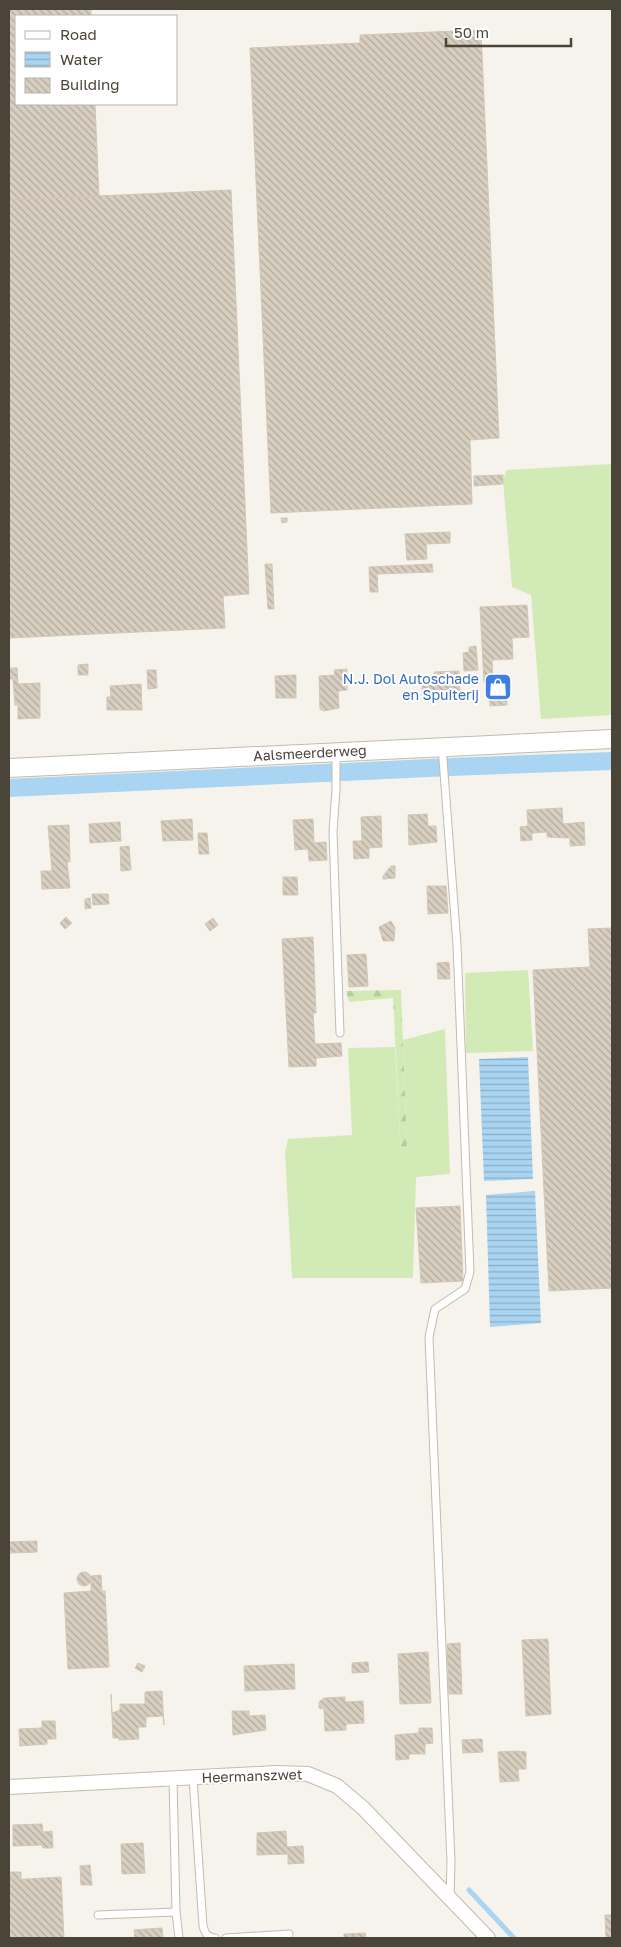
<svg xmlns="http://www.w3.org/2000/svg" width="621" height="1947" font-family="'Golos Text',sans-serif">
  <style>
    .grass { fill: #d2eab5 }
    .forest { fill: url(#forest-firs) }
    .water { fill: url(#water-rules) }
    .lines { fill: none; stroke-linecap: round; stroke-linejoin: round }
    .stream { stroke: #a9d4f2; stroke-width: 5 }
    .canal { stroke: #a9d4f2; stroke-width: 18 }
    .building { fill: url(#building-back-hatch); stroke: #d3c7b4 }
    .service-casing { stroke: #c2bbae; stroke-width: 9 }
    .minor-casing { stroke: #c2bbae; stroke-width: 16 }
    .tertiary-casing { stroke: #c2bbae; stroke-width: 20 }
    .service { stroke: #fff; stroke-width: 7 }
    .minor { stroke: #fff; stroke-width: 14 }
    .tertiary { stroke: #fff; stroke-width: 18 }
    .labels { text-anchor: middle; stroke-width: 4; stroke-linejoin: round; paint-order: stroke }
    .shop-label { font-size: 14px; fill: #366cbe; stroke: #fff; text-anchor: end }
    .street-label { font-size: 14px; fill: #4b4439; stroke: #fff }
  </style>
  <defs>
    <pattern id="forest-firs" width="22" height="20" patternUnits="userSpaceOnUse" patternTransform="scale(1.25)"><rect width="22" height="20" fill="#d2eab5"/><path d="M5 1l3.5 6h-7zM16 11l3.5 6h-7z" fill="#b6ca9c"/></pattern>
    <pattern id="water-rules" width="6" height="5" patternUnits="userSpaceOnUse" patternTransform="scale(1.25)"><rect width="6" height="5" fill="#a9d4f2"/><path d="M0 2.5h6" fill="none" stroke="#8caec5"/></pattern>
    <pattern id="building-back-hatch" width="6" height="6" patternUnits="userSpaceOnUse" patternTransform="scale(1.25)"><rect width="6" height="6" fill="#d8cfc1"/><path d="M-1 5l2 2M0 0l6 6M5-1l2 2" fill="none" stroke="#b1aa9e"/></pattern>
  </defs>
  <rect width="100%" height="100%" fill="#f6f3ec"/>
  <g class="grass">
    <polygon points="612,464 612,715 541,719 531,595 512,587 503,481 506,470"/>
    <polygon points="528,970 533,1051 466,1053 465,973"/>
    <polygon points="445,1029 450,1174 416,1177 413,1278 292,1278 285,1153 288,1139 352,1135 348,1048 395,1047 401,1153 407,1150 403,1040"/>
  </g>
  <polygon class="forest" points="401,990 407,1150 401,1154 393,998 349,1002 346,991"/>
  <g class="water">
    <polygon points="528,1057 533,1179 484,1181 479,1059"/>
    <polygon points="535,1191 541,1323 490,1327 486,1195"/>
  </g>
  <g class="lines">
    <polyline class="stream" points="469,1890 514,1938"/>
    <polyline class="canal" points="9,788 450,767 612,761"/>
  </g>
  <g class="building">
    <polygon points="9,9 91,9 91,16 16,16 16,104 95,104 99,196 9,200"/>
    <polygon points="481,30 499,438 470,440 472,504 271,513 250,48 360,43 360,35"/>
    <polygon points="231,190 249,594 223,596 225,628 9,638 9,200"/>
    <polygon points="503,475 503,484 474,486 474,476"/>
    <polygon points="281,518 287,518 287,522 282,523"/>
    <polygon points="450,532 450,543 426,544 427,559 407,560 405,534"/>
    <polygon points="265,564 272,564 274,609 268,609"/>
    <polygon points="432,564 433,572 377,574 378,592 370,592 369,567"/>
    <polygon points="527,605 529,637 512,638 513,659 492,660 493,679 506,678 507,705 490,706 489,683 484,683 480,607"/>
    <polygon points="476,646 478,670 464,671 463,653 469,652 469,647"/>
    <polygon points="88,664 88,675 78,675 78,665"/>
    <polygon points="9,668 17,668 18,684 40,683 40,718 18,719 18,705 15,705 13,679 9,679"/>
    <polygon points="347,669 347,690 338,691 339,708 324,711 320,709 319,676 335,675 334,670"/>
    <polygon points="147,670 156,670 157,688 148,689"/>
    <polygon points="459,671 460,698 451,699 451,695 422,696 422,677 435,677 434,672"/>
    <polygon points="296,675 296,698 276,698 275,676"/>
    <polygon points="141,684 142,710 107,710 107,697 111,697 110,686"/>
    <polygon points="562,808 563,824 584,822 585,845 570,846 570,838 547,837 547,832 532,833 532,840 521,841 520,827 528,826 527,810"/>
    <polygon points="427,814 428,826 436,826 437,842 409,845 408,815"/>
    <polygon points="381,816 382,847 369,848 369,858 354,859 353,841 362,841 361,817"/>
    <polygon points="192,819 193,840 163,841 161,821"/>
    <polygon points="313,819 314,843 326,842 327,860 309,861 308,849 295,850 293,820"/>
    <polygon points="120,822 121,841 90,843 89,824"/>
    <polygon points="69,825 70,862 67,862 70,888 42,889 41,871 52,871 48,826"/>
    <polygon points="198,833 207,833 209,854 199,854"/>
    <polygon points="129,846 131,870 121,871 120,847"/>
    <polygon points="391,866 395,866 395,878 383,879 383,876"/>
    <polygon points="283,877 297,877 298,895 283,895"/>
    <polygon points="427,886 446,886 448,913 428,914"/>
    <polygon points="92,894 108,894 109,904 93,905"/>
    <polygon points="90,898 91,908 85,909 85,899"/>
    <polygon points="66,917 72,923 65,929 60,923"/>
    <polygon points="213,918 218,925 210,931 205,924"/>
    <polygon points="391,921 395,928 394,941 383,941 379,927"/>
    <polygon points="612,928 612,1288 549,1291 533,970 590,967 588,929"/>
    <polygon points="313,937 316,1013 313,1013 315,1044 341,1043 342,1056 316,1058 316,1066 289,1067 282,939"/>
    <polygon points="366,954 368,986 349,987 347,955"/>
    <polygon points="449,962 450,979 438,979 437,963"/>
    <polygon points="460,1206 463,1281 421,1283 416,1208"/>
    <polygon points="37,1541 37,1552 9,1553 9,1542"/>
    <circle cx="84" cy="1579" r="7"/>
    <polygon points="101,1575 102,1591 105,1591 109,1667 68,1669 64,1593 91,1591 91,1576"/>
    <polygon points="548,1639 551,1714 526,1716 522,1640"/>
    <polygon points="460,1643 462,1694 449,1694 447,1644"/>
    <polygon points="428,1652 431,1703 400,1704 398,1654"/>
    <polygon points="368,1662 369,1672 352,1673 352,1663"/>
    <polygon points="138,1663 145,1666 142,1672 135,1668"/>
    <polygon points="294,1664 295,1689 245,1691 244,1666"/>
    <polygon points="162,1691 164,1725 163,1716 146,1717 146,1727 138,1727 139,1739 119,1740 119,1738 113,1738 111,1694 112,1713 120,1710 120,1704 145,1704 145,1692"/>
    <polygon points="345,1697 345,1702 363,1701 364,1723 346,1724 346,1730 325,1731 324,1709 319,1708 319,1702 324,1698"/>
    <polygon points="232,1711 249,1711 249,1716 265,1715 266,1730 233,1735"/>
    <polygon points="42,1721 55,1721 56,1739 47,1739 47,1744 20,1746 19,1729 42,1728"/>
    <polygon points="419,1728 432,1728 433,1743 425,1744 425,1754 409,1754 409,1759 396,1760 395,1735 419,1733"/>
    <polygon points="482,1739 483,1752 463,1753 462,1740"/>
    <polygon points="517,1751 526,1752 526,1769 518,1769 519,1781 500,1782 498,1752"/>
    <polygon points="42,1824 43,1832 52,1831 53,1848 43,1848 42,1845 13,1846 13,1825"/>
    <polygon points="286,1831 287,1847 303,1846 304,1863 288,1864 288,1854 257,1855 257,1833"/>
    <polygon points="143,1843 145,1873 122,1874 121,1844"/>
    <polygon points="90,1865 92,1885 81,1885 80,1866"/>
    <polygon points="9,1872 21,1872 21,1879 9,1880"/>
    <polygon points="61,1877 64,1938 9,1938 9,1880"/>
    <polygon points="605,1915 612,1915 612,1938 606,1938"/>
    <polygon points="162,1928 163,1938 135,1938 134,1930"/>
    <polygon points="365,1933 366,1938 344,1938 344,1934"/>
  </g>
  <g class="lines">
    <g class="service-casing">
      <g id="service">
        <polyline points="442,746 457,945 470,1272 465,1289 435,1309 429,1337 451,1862 450,1897"/>
        <polyline points="336,753 336,789 333,832 340,1033"/>
        <path d="M193 1778 203 1926C205 1933 207 1937 215 1938"/>
        <polyline points="176,1912 179,1938"/>
        <polyline points="98,1915 176,1912 173,1779"/>
        <polyline points="226,1938 289,1934"/>
      </g>
    </g>
    <g class="minor-casing">
      <polyline id="minor" points="9,1787 276,1773 308,1774 337,1786 363,1808 488,1938"/>
    </g>
    <g class="tertiary-casing">
      <polyline id="tertiary" points="9,768 612,739"/>
    </g>
    <use href="#service" class="service"/>
    <use href="#minor" class="minor"/>
    <use href="#tertiary" class="tertiary"/>
  </g>
  <defs>
    <g id="shop-square" transform="scale(1.4375)"><rect x="-9" y="-9" width="18" height="18" rx="4" fill="#3f7fe0" stroke="#fff"/><path d="M-5-2.5h2.3a2.7 3.5 0 0 1 5.4 0H5L5.5 6h-11ZM-1.5-2.5h3a1.5 2.3 0 0 0-3 0Z" fill="#fff"/></g>
  </defs>
  <g fill-rule="evenodd">
    <use href="#shop-square" x="498" y="687"/>
  </g>
  <g class="labels">
    <g class="shop-label">
      <text x="479" y="684">N.J. Dol Autoschade<tspan x="479" dy="16">en Spuiterij</tspan></text>
    </g>
    <g class="street-label">
      <text transform="translate(310 753) rotate(-3)" y="5">Aalsmeerderweg</text>
      <text transform="translate(252 1776) rotate(-2)" y="5">Heermanszwet</text>
    </g>
  </g>
  <rect width="621" height="1947" fill="none" stroke="#4b4439" stroke-width="20"/>
  <rect x="15" y="15" width="162" height="90" fill="#ffffff" stroke="#b7b4b0"/>
  <rect x="25" y="31" width="25" height="8" fill="#ffffff" stroke="#b7b4b0"/>
  <text x="60" y="40" font-size="15" fill="#4b4439">Road</text>
  <rect x="25" y="52" width="25" height="15" fill="url(#water-rules)" stroke="#b7b4b0"/>
  <text x="60" y="65" font-size="15" fill="#4b4439">Water</text>
  <rect x="25" y="78" width="25" height="15" fill="url(#building-back-hatch)" stroke="#b7b4b0"/>
  <text x="60" y="90" font-size="15" fill="#4b4439">Building</text>
  <path d="M446 38v8h125v-8" fill="none" stroke="#4b4439" stroke-width="2.5"/>
  <text x="454" y="38" font-size="15" fill="#4b4439" stroke="#ffffff" stroke-width="4" paint-order="stroke">50 m</text>
</svg>
